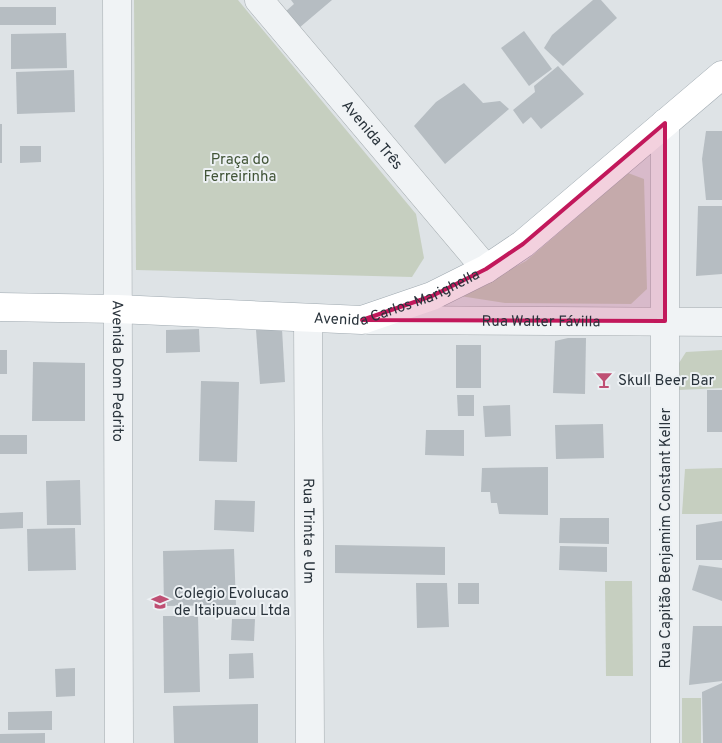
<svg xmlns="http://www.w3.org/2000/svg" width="722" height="743" font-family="Overpass,sans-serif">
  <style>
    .green { fill: #c6cfc0 }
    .building { fill: #b6bdc2 }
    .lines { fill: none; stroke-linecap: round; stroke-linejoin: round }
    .minor-casing { stroke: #a4abaf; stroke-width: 29 }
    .major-casing { stroke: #9fa9b0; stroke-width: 29 }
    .minor { stroke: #f0f3f5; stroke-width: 28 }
    .major { stroke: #fff; stroke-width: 28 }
    .marked { fill: #c2185b; fill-opacity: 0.2; stroke: #c2185b; stroke-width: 4; stroke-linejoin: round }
    .labels { text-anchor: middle; stroke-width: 4; stroke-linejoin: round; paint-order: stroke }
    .street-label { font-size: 15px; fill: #29333b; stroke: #edf1f4 }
    .park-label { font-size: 15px; fill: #425538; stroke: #edf1f4 }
    .poi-label { font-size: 15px; fill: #29333b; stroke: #edf1f4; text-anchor: start }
  </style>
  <rect width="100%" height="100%" fill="#dee3e6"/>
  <g class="green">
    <polygon points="134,0 238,0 416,214 424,258 412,277 136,270"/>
    <polygon points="628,173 644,179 647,289 631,304 505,303 460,296 526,261"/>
    <polygon points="722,350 722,388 679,390 679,363 686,352"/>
    <polygon points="722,468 722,514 682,514 685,469"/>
    <polygon points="605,581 632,581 633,676 606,676"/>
    <rect x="682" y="698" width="19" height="45"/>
  </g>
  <g class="building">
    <polygon points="291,0 332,0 299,28 285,12 294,4"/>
    <polygon points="593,0 601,0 617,18 563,66 544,48 552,35"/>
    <rect x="0" y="7" width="56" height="18"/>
    <polygon points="524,31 552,69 529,86 501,48"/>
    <polygon points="66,33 67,68 11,69 11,34"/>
    <polygon points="558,66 584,94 541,129 531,117 523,124 513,110 535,92 534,86"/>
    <polygon points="74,70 75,112 17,114 16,72"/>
    <polygon points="464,83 483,103 500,101 509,109 445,164 414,126 436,102"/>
    <rect x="0" y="124" width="2" height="39"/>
    <polygon points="706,131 722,131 722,200 706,200 702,159"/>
    <polygon points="20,146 41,146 41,162 20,163"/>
    <polygon points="698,206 722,206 722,274 696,276"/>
    <polygon points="199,329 200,352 166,353 166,330"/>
    <polygon points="282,329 285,382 260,384 256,330"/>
    <polygon points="568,338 586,338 585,394 553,393 555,341"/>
    <rect x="456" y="345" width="25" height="43"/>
    <rect x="0" y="350" width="7" height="24"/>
    <polygon points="33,362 85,363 85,421 32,421"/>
    <polygon points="201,381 239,382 237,462 199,461"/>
    <rect x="707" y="390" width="15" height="42"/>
    <polygon points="457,395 474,395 474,416 458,416"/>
    <polygon points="510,405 511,436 485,437 483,406"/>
    <polygon points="603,424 604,458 556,459 555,425"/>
    <polygon points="426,430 464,430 464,456 425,455"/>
    <rect x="0" y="435" width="27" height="19"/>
    <polygon points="548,467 548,515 499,514 497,503 491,503 490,492 481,492 482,468"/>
    <polygon points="80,480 81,525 47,525 46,481"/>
    <polygon points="215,500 255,501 254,532 214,530"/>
    <polygon points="23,512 23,528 0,529 0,513"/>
    <polygon points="560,518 609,518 609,544 559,543"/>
    <polygon points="722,521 722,560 696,560 696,525"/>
    <polygon points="75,528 76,570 28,571 27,529"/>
    <polygon points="335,545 445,547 445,575 335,573"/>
    <polygon points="560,546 607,547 607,572 559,570"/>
    <polygon points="234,549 236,605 164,606 163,551"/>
    <polygon points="699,565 722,568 722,601 692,590"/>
    <polygon points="416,583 447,583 449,627 417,628"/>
    <rect x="458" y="583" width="21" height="21"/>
    <polygon points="163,616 198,616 200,692 164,693"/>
    <polygon points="232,619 255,619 254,641 231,640"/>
    <polygon points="693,626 722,626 722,681 689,685"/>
    <polygon points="253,653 254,678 229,679 229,654"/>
    <polygon points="75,668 75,696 56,697 55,669"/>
    <polygon points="722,683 722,743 703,743 702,692"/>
    <polygon points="258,704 258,743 174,743 173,706"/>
    <polygon points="52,711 52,730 8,730 8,712"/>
    <polygon points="45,733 45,743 0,743 0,734"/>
  </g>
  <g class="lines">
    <g class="minor-casing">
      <g id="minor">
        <path id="s1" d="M117 0 119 743"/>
        <path id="s2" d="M259 0 486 269"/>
        <polyline points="665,123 665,743"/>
        <path id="s3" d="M308 319 310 743"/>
        <path id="s4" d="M369 320 722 322"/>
      </g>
    </g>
    <g class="major-casing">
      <g id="major">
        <path id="s5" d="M0 307 117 309 362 320 432 296 486 269 523 244 722 75"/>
      </g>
    </g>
    <use href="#minor" class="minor"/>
    <use href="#major" class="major"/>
  </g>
  <path class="marked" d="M665 123V321L362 320 432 296 486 269 523 244Z"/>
  <defs>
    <g id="bar-bare" transform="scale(1.35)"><path d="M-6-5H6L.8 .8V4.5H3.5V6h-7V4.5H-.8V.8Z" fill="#bf4f73" stroke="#edf1f4" stroke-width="2.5" paint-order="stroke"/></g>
    <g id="school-bare" transform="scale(1.35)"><path d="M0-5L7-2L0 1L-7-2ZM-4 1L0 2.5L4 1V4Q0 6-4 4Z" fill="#bf4f73" stroke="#edf1f4" stroke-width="2.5" paint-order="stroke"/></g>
  </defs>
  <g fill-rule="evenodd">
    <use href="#bar-bare" x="604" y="380"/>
    <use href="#school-bare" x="160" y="602"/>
  </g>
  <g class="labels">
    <g class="street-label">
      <text dy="5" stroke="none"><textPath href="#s2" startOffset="176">Avenida Três</textPath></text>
      <text dy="5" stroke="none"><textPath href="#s5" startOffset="401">Avenida Carlos Marighella</textPath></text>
      <text dy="5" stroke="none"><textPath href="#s4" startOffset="172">Rua Walter Fávilla</textPath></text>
      <text dy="5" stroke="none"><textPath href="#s1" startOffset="371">Avenida Dom Pedrito</textPath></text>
      <text dy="5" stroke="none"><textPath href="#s3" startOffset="212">Rua Trinta e Um</textPath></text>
      <text transform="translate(665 538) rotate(-90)" y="5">Rua Capitão Benjamim Constant Keller</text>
    </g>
    <g class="park-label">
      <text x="240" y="164">Praça do<tspan x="240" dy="17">Ferreirinha</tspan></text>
    </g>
    <g class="poi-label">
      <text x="618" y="385">Skull Beer Bar</text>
      <text x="174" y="598">Colegio Evolucao<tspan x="174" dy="17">de Itaipuacu Ltda</tspan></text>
    </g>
  </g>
</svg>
